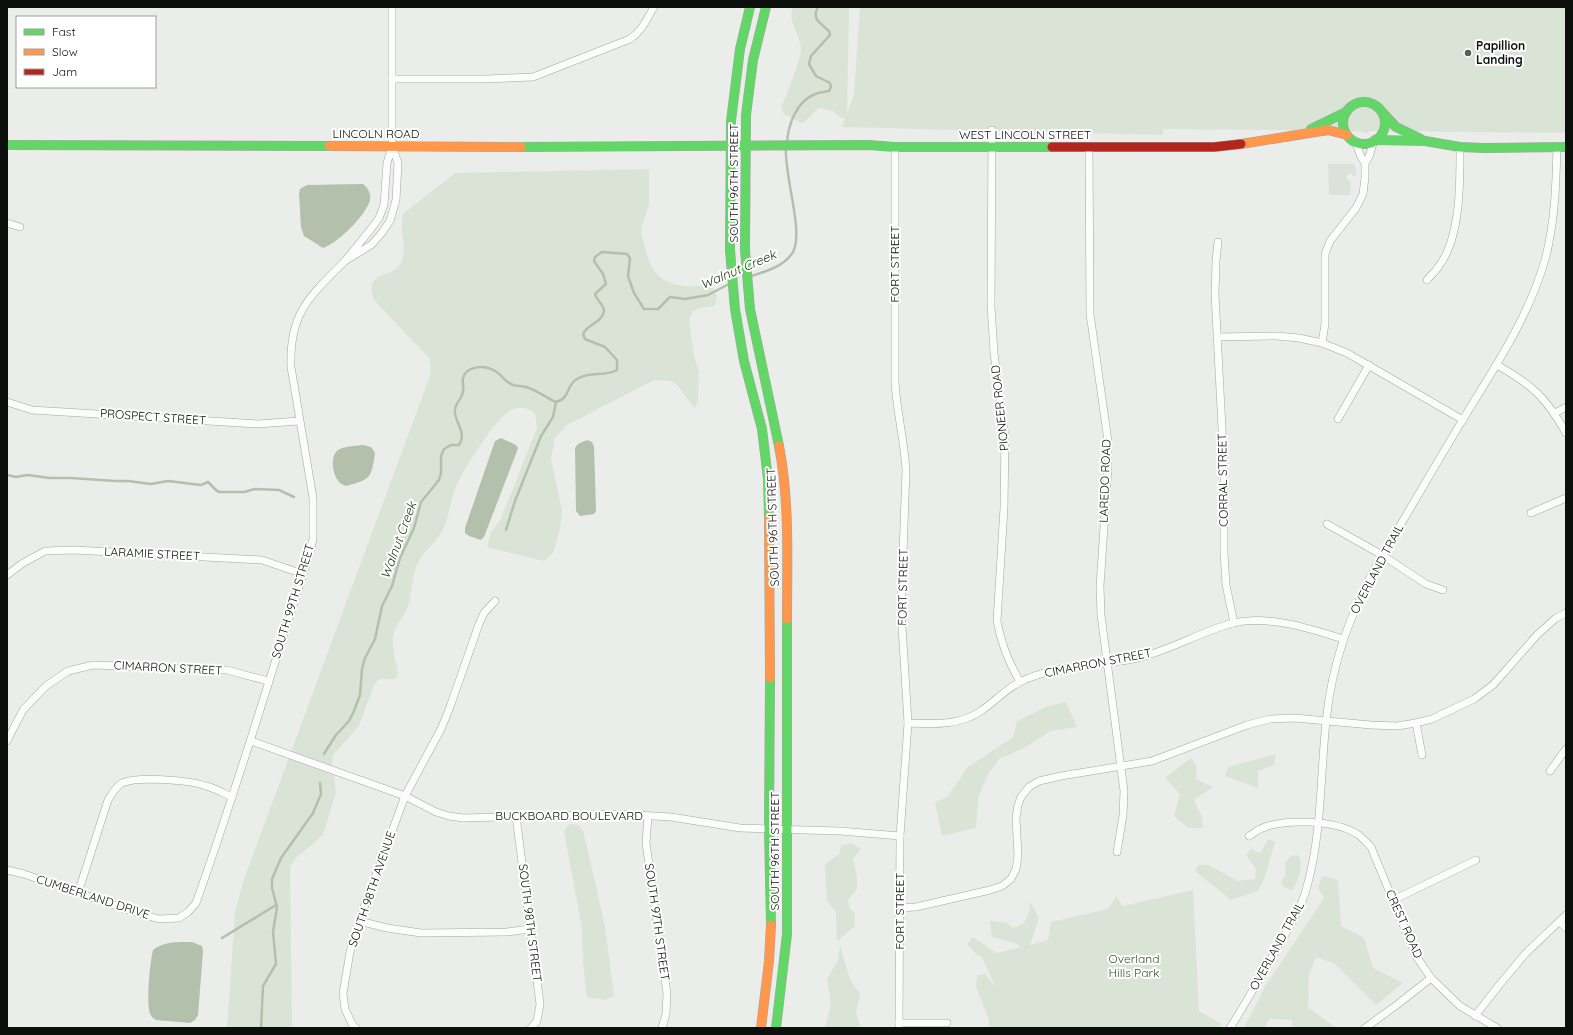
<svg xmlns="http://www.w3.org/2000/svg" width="1573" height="1035" font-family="Quicksand,sans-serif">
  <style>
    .built { fill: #dce1d9 }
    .green { fill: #dae4d6 }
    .water { fill: #b3c0ac }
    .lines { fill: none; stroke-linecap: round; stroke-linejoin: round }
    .stream { stroke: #b3c0ac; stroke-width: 2.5 }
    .street-casing { stroke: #a5a6a4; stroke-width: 8 }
    .fast-casing { stroke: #a5a6a4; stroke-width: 10 }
    .slow-casing { stroke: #a5a6a4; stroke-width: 10 }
    .jam-casing { stroke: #a5a6a4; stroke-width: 10 }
    .street { stroke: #fcfcfc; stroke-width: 7 }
    .fast { stroke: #63d668; stroke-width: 9 }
    .slow { stroke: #ff974d; stroke-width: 9 }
    .jam { stroke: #b3261e; stroke-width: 9 }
    .poi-dot { fill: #5b5d5a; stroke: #fff; stroke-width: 1.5 }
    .labels { text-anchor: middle; stroke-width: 4; stroke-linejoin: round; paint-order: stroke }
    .poi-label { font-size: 12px; font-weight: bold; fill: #0d0f0d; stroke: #fff; text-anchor: start }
    .street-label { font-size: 12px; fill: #0d0f0d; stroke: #fff }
    .park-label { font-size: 12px; fill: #345026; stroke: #fff }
    .water-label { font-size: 13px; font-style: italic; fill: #223c13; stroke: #fff }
  </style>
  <rect width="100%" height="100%" fill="#ebedea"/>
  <polygon class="built" points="1328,164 1355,164 1356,177 1349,173 1346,178 1351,182 1350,195 1329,195"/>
  <g class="green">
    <path d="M793 7H849L847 113 854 95 860 7H1566V133L1371 131 1366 133 1358 131 1163 129V135L842 127 845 118H841L833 111 819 108C812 113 809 119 802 123L784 114 781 108C786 95 801 61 801 49 800 33 787 23 793 7Z"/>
    <path d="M649 169V205L641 228V232C648 259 651 283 684 286 693 287 703 284 712 287 717 291 718 301 714 306 703 308 691 307 689 321L694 356 699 372 698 399 695 409 678 386 671 381 654 380 567 425 555 438 551 459 562 511 560 529 553 553 544 561 487 547 491 532 501 519 537 428 535 414C528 407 520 406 511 410 496 417 461 473 455 489 450 502 449 517 443 530 436 542 425 550 419 561 411 575 413 591 408 606 405 615 397 623 394 632 390 647 396 660 398 674L395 679H379L374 685 359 726 333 755 332 763 336 793 323 835 295 859 290 867 292 1028H227L235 912 244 879 431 373 429 358 373 299C366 267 392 282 401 262 409 246 397 229 404 213L455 173Z"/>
    <polygon points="1066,702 1077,727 1051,731 1024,748 999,759 988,774 978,798 976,828 942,836 935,802 947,797 968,767 1013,737 1017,721 1048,706"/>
    <polygon points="1276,754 1274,765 1258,771 1258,788 1225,776 1228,767"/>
    <polygon points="1191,758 1197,767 1196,779 1213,787 1194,800 1202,817 1203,828 1188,828 1174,816 1180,794 1165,778"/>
    <polygon points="573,824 578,825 583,830 605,926 614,996 605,1000 587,997 583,964 582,929 564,831 568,825"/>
    <polygon points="1268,839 1275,842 1264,880 1258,891 1231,900 1195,871 1198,865 1208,865 1238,881 1255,879 1256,869 1246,855 1251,849 1260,853"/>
    <polygon points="851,843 861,849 853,859 857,876 857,889 848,900 850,909 855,913 855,926 837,941 836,912 827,901 825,865 839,854 841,846"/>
    <path d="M1299 855C1304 867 1298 879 1293 890L1285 888 1281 883 1286 874 1285 863 1291 856Z"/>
    <polygon points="1322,876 1338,880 1341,926 1364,938 1373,968 1403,983 1376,1005 1335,964 1316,957 1309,974 1308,1007 1336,1028 1292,1028 1292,1020 1270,1019 1264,1028 1244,1028 1266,985 1324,898 1318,888"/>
    <path d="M1193 890 1199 1011 1222 1024 1219 1028H1022L1021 1027 989 1028V1020L976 987 977 975 985 974 995 986 982 957 976 954 967 944 973 937 997 953 1021 947C1013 940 1001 941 992 937L990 921 1005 922 1013 928 1024 923 1029 912 1030 902 1039 918 1030 945 1048 940 1051 922 1108 909 1116 896 1123 906Z"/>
    <polygon points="840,945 850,980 860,994 856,1013 861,1028 825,1028 831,1003 827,979 838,960"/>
  </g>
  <g class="water">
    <path d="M363 184C368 188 371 193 370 200 366 215 338 243 323 248L304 236 301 227 299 194 300 189 307 185Z"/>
    <polygon points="501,438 516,445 518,448 517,451 484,537 481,540 469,536 465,533 465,528 495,441"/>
    <polygon points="587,440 592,442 594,447 596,511 594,514 580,516 576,511 575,448 578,444"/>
    <path d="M363 445 371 447 375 453C371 479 371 479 346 486 344 485 341 484 340 483 333 476 329 457 338 450 344 446 355 446 363 445Z"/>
    <path d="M192 942 202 946 203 951 198 1015 195 1020 190 1023 156 1020C153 1018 151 1017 150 1013 146 1003 150 962 153 950 164 941 179 942 192 942Z"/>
  </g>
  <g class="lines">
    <g class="stream">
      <path d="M787 143C788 125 796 103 813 95 818 92 824 92 829 91L831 87 830 83 816 76 809 64 811 56 830 35 829 31C821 23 811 20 818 7"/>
      <path d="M751 276C765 272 785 266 793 252 804 231 784 176 786 148"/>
      <polyline points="7,475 16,477 27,475 50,478 71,478 115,481 128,481 151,484 168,481 201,485 208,482 217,491 220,492 244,492 255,489 279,490 294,497"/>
      <polyline points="506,530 515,501 541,436 553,417 556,402"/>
      <path d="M324 754 336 735 349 721 354 711 360 695 362 669 365 658 375 639 382 606 392 586 400 558 414 528 421 502 439 480 441 473V456L444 449 451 445H459C467 433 456 424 455 413 453 404 463 399 463 391 464 387 462 382 463 378 467 365 485 365 495 371 501 374 504 381 511 384 516 387 521 385 526 387 537 390 546 398 556 402 570 399 566 385 577 379 589 371 605 377 617 370V360L605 347 585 339 583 334C586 325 603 322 604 311 604 305 597 301 595 294L606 284 603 274 594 261 595 257 602 252 627 254 630 258 628 276 634 293 644 309H658L670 297 685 299 708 295 731 283"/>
      <polyline points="222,938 276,905"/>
      <polyline points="261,1028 263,986 276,964 273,932 277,907 272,888 272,879 281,858 313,813 321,794 320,783"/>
    </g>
    <g class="street-casing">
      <g id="street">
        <path d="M392 79H485L533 77 630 39C642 31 647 19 654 7"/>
        <path d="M992 130 991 306 994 353 1005 436 1004 508 997 621C1001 644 1009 663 1020 682"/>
        <polyline points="1355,141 1361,157 1365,163"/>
        <polyline points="392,146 398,163 396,200 390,221 381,234 371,245 345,261 371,229 379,218 384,205 387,163 392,146 392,7"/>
        <path d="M895 147V383C897 412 904 440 906 470L901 610 908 723 900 836 899 1028"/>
        <polyline points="1089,147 1090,314 1108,441 1108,468 1100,586 1101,615 1124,791 1123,815 1117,852"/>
        <polyline points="7,223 20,227"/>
        <polyline points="1218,242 1216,261 1215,294 1224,467 1224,552 1226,585 1234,623"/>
        <path d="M1427 280C1431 275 1436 271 1439 266 1461 237 1460 182 1460 147"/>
        <polyline points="1217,337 1277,336 1299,338 1322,343 1347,353 1463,420"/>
        <polyline points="1322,343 1325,324 1325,254 1330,241 1356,208 1363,194 1365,177 1365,163 1369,157 1374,140"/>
        <path d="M1497 365C1532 385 1546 397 1566 433"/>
        <polyline points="7,402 32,410 258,424 299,421"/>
        <polyline points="1555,413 1566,407"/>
        <polyline points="1338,419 1369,365"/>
        <polyline points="1531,513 1566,498"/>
        <polyline points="1327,524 1382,555 1426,584 1443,590"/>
        <polyline points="7,575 23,563 45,551 74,550 262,560 303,574"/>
        <path d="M908 723C933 724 959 726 981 711 994 702 1006 689 1020 682 1054 665 1096 666 1133 659 1168 652 1199 632 1233 623 1268 615 1309 628 1343 639"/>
        <polyline points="1416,723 1422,755"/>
        <polyline points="7,741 23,710 46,686 68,671 93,665 227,670 268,681"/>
        <polyline points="251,741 405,796 436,812 449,816 463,818 620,814 671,817 740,828 840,831 900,836"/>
        <polyline points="1550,771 1566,749"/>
        <polyline points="516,816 540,1004 537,1021 531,1028"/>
        <polyline points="648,816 646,843 667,994 666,1014 662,1028"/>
        <path d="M1249 836C1253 834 1256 831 1260 829 1284 818 1335 820 1357 834 1362 837 1367 843 1371 847L1416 956 1431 978 1460 1006 1497 1028"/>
        <path d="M7 870 24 874 131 911 159 919 179 918 188 912 196 903C237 789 271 672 309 556L313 539V498L291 367C289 313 310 296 345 261"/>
        <path d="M78 893 108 800C112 794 116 786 122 783 138 776 189 780 206 786 215 788 223 793 232 797"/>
        <polyline points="1393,900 1476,860"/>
        <polyline points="899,908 916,907 990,890 1002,886 1011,879 1016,869 1018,856 1016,818 1018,805 1021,797 1029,787 1039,781 1061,776 1152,761 1247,725 1270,719 1295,718 1371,725 1397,726 1416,723 1432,719 1474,699 1493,685 1537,635 1556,618 1566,613"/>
        <polyline points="359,921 387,928 421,933 507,932 530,929"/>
        <polyline points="1560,922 1566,928"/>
        <polyline points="1475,1016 1500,984 1526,953 1566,915"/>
        <polyline points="899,1023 947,1023"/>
        <polyline points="356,1028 352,1024 345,1009 343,993 350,952 359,921 405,796 441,729 450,707 479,624 484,613 495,601"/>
        <path d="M1230 1028C1246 1003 1261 976 1276 950 1287 931 1300 911 1306 890 1322 836 1320 778 1326 722 1332 661 1350 615 1378 562 1407 515 1434 467 1462 421 1494 368 1530 316 1546 256 1555 220 1556 184 1557 148"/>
        <polyline points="1365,1028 1398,1004 1431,978"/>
      </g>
    </g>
    <g class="fast-casing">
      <g id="fast">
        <polyline points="750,7 740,49 731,121 730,250 735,309 744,361 762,429 768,479 769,517"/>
        <polyline points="766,7 753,60 746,115 745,250 750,309 779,446"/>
        <circle cx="1364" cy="123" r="21"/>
        <polyline points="1383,113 1396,127 1421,139"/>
        <polyline points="1311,129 1346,112"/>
        <polyline points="1375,140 1425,141 1460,147 1485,148 1566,147"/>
        <polyline points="7,145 329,146"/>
        <polyline points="521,147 868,145 895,147 1052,147"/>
        <polyline points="770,678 769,830 771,925"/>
        <polyline points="776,1028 787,934 787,619"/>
      </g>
    </g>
    <g class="slow-casing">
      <g id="slow">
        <polyline points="1241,144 1328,130 1347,135"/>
        <polyline points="329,146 521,147"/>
        <path d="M779 446C790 503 787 562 787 619"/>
        <polyline points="769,517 770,678"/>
        <polyline points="761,1028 769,961 771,925"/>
      </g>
    </g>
    <g class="jam-casing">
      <polyline id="jam" points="1052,147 1214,147 1241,144"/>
    </g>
    <use href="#street" class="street"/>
    <use href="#fast" class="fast"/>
    <use href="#slow" class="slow"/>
    <use href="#jam" class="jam"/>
  </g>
  <circle class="poi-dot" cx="1468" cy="53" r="4"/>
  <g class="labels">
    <g class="poi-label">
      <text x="1476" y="50">Papillion<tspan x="1476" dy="14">Landing</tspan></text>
    </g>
    <g class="street-label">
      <text x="376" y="138">LINCOLN ROAD</text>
      <text x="1025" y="139">WEST LINCOLN STREET</text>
      <text transform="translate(734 183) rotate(-90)" y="4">SOUTH 96TH STREET</text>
      <text transform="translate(895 264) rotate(-90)" y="4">FORT STREET</text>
      <text transform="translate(1000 408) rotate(-96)" y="4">PIONEER ROAD</text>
      <text transform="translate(153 417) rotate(4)" y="4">PROSPECT STREET</text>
      <text transform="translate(1223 480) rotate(-91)" y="4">CORRAL STREET</text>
      <text transform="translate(1105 481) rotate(-88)" y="4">LAREDO ROAD</text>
      <text transform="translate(773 527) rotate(-92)" y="4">SOUTH 96TH STREET</text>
      <text transform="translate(152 554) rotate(3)" y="4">LARAMIE STREET</text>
      <text transform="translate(1377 569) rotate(-62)" y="4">OVERLAND TRAIL</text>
      <text transform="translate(903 587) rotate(-89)" y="4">FORT STREET</text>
      <text transform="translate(293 601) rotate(-73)" y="4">SOUTH 99TH STREET</text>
      <text transform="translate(1098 663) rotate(-11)" y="4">CIMARRON STREET</text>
      <text transform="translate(168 668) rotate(3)" y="4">CIMARRON STREET</text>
      <text x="569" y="820">BUCKBOARD BOULEVARD</text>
      <text transform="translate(775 851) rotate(-90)" y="4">SOUTH 96TH STREET</text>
      <text transform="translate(372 889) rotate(-71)" y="4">SOUTH 98TH AVENUE</text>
      <text transform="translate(93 897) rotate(18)" y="4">CUMBERLAND DRIVE</text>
      <text transform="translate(900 911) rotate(-90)" y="4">FORT STREET</text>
      <text transform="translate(657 922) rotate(82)" y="4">SOUTH 97TH STREET</text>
      <text transform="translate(530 923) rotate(83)" y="4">SOUTH 98TH STREET</text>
      <text transform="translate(1404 924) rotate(66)" y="4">CREST ROAD</text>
      <text transform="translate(1277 946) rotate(-61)" y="4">OVERLAND TRAIL</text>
    </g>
    <g class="park-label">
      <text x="1134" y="963">Overland<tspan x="1134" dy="14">Hills Park</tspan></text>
    </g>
    <g class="water-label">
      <text transform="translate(738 269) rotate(-23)" y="5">Walnut Creek</text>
      <text transform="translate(398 540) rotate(-70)" y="5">Walnut Creek</text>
    </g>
  </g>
  <rect width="1573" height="1035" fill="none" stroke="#0d0f0d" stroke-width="16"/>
  <rect x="16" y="16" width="140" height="72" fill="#ffffff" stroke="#9e9f9e"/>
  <rect x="24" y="29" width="20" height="6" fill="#63d668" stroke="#9e9f9e"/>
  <text x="52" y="36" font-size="12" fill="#0d0f0d">Fast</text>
  <rect x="24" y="49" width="20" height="6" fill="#ff974d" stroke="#9e9f9e"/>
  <text x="52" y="56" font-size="12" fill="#0d0f0d">Slow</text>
  <rect x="24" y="69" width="20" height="6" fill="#b3261e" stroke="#9e9f9e"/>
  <text x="52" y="76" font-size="12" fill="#0d0f0d">Jam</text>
</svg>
